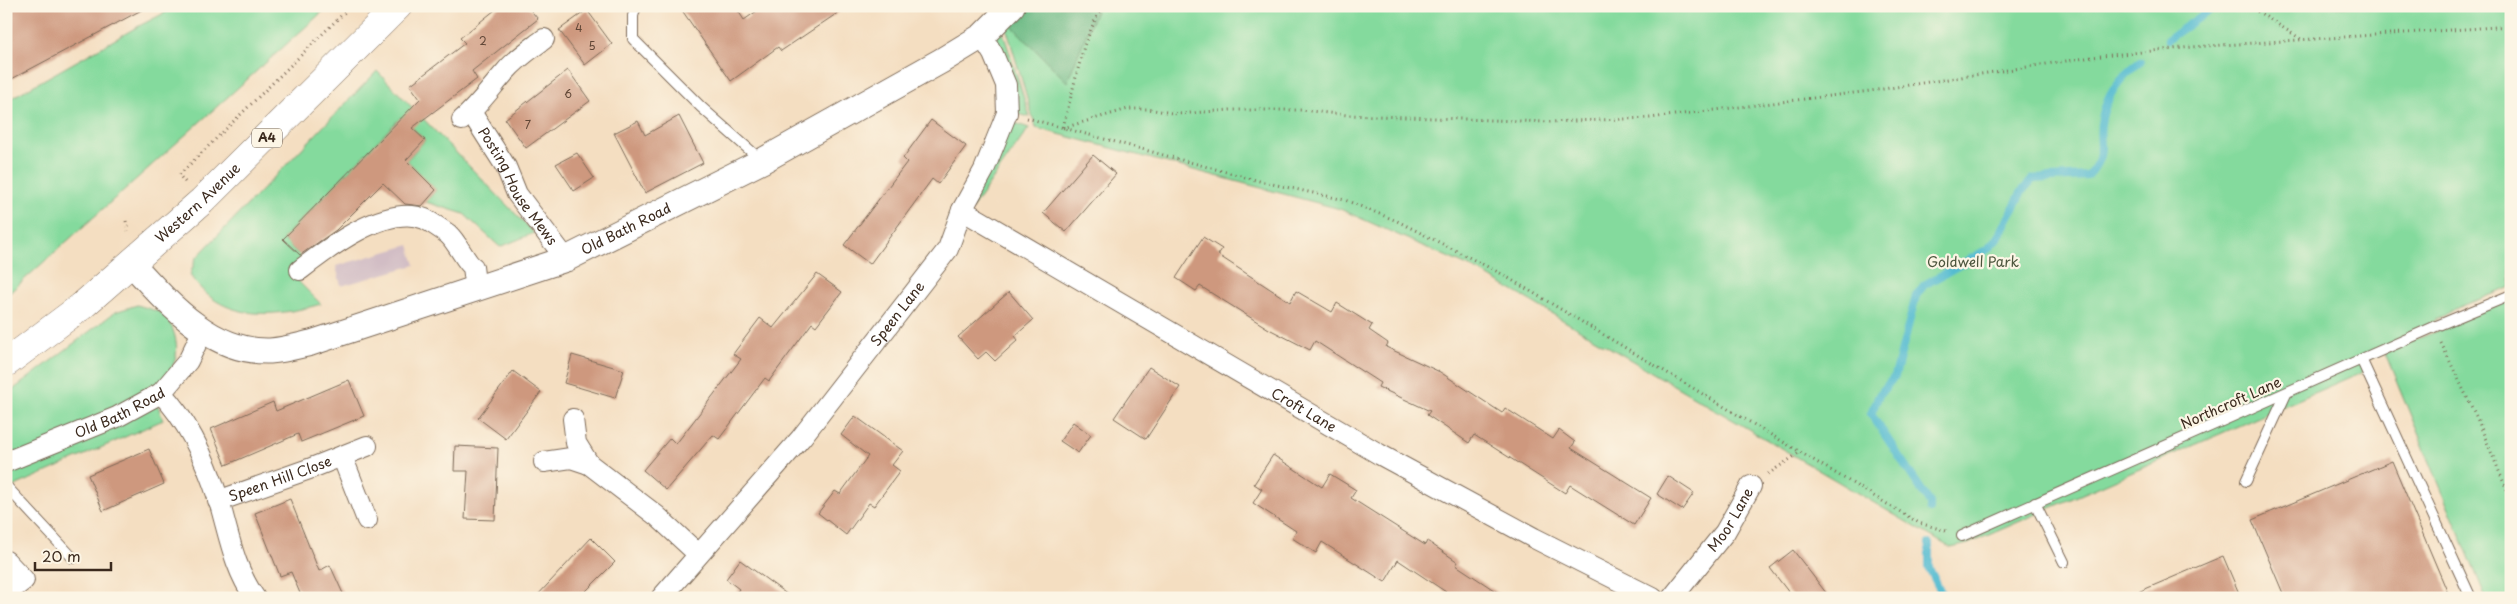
<svg xmlns="http://www.w3.org/2000/svg" width="2517" height="604" font-family="'Playpen Sans',sans-serif">
  <style>
    .industrial { fill: #d2bdc5 }
    .green { fill: #84da9d; stroke: #60825e }
    .forest { fill: #6bba84; stroke: #537251 }
    .lines { fill: none; stroke-linecap: round; stroke-linejoin: round }
    .stream { stroke: #54bcd1; stroke-width: 8 }
    .building { fill: #ce987e }
    .service-casing { stroke: #7c6957; stroke-width: 12 }
    .minor-casing { stroke: #7c6957; stroke-width: 22 }
    .tertiary-casing { stroke: #7c6957; stroke-width: 27 }
    .primary-casing { stroke: #7c6957; stroke-width: 29 }
    .path { stroke: #7c6957; stroke-width: 3; stroke-dasharray: 1 4; stroke-linecap: butt }
    .service { stroke: #fff; stroke-width: 10 }
    .minor { stroke: #fff; stroke-width: 20 }
    .tertiary { stroke: #fff; stroke-width: 25 }
    .primary { stroke: #fff; stroke-width: 28 }
    .labels { text-anchor: middle; stroke-width: 4.5; stroke-linejoin: round; paint-order: stroke }
    .number-label { font-size: 11px; fill: #604636 }
    .shield { fill: #fcf5e5; stroke: #75675a; stroke-width: 1 }
    .shield-label { font-size: 12px; font-weight: bold; fill: #3b2a1e }
    .street-label { font-size: 14px; fill: #3b2a1e; stroke: #fcf5e5 }
    .park-label { font-size: 14px; fill: #4d563e; stroke: #fcf5e5 }
  </style>
  <rect width="100%" height="100%" fill="#fcf5e5"/>
  <filter id="ink" filterUnits="userSpaceOnUse"><feTurbulence type="fractalNoise" baseFrequency=".02" numOctaves="2"/><feDisplacementMap in="SourceGraphic" scale="10" xChannelSelector="R" yChannelSelector="G"/><feConvolveMatrix kernelMatrix="1 2 1 2 8 2 1 2 1" color-interpolation-filters="sRGB"/></filter>
  <filter id="wash" filterUnits="userSpaceOnUse"><feTurbulence type="fractalNoise" baseFrequency=".0096" numOctaves="4" result="noise"/><feDisplacementMap in="SourceGraphic" scale="20" xChannelSelector="R" yChannelSelector="G"/><feGaussianBlur stdDeviation="1.12" result="paint"/><feColorMatrix in="noise" values="0 0 0 0 0 0 0 0 0 0 0 0 0 0 0 0 0 1.4 0 .05"/><feComposite in="paint" operator="in"/></filter>
  <g filter="url(#wash)">
    <rect width="100%" height="100%" fill="#f4dec1"/>
    <polygon class="industrial" points="409,245 415,265 341,286 336,266"/>
    <g class="green">
      <polygon points="178,6 329,6 6,296 6,101 137,27"/>
      <polygon points="1026,6 2511,6 2511,287 2457,308 2361,364 2364,371 1968,544 1951,548 1481,272 1340,209 1036,128 1006,27"/>
      <polygon points="1001,26 1030,117 1009,112 985,36"/>
      <path d="M377 71 534 233 500 247 464 214 426 202 436 190 407 160 425 140 401 117 283 239 305 261 291 274 321 304C273 318 221 322 190 275L196 258Z"/>
      <polygon points="1006,120 1029,128 971,210"/>
      <polygon points="2511,299 2511,598 2486,598 2385,353"/>
      <path d="M137 305C144 307 152 309 159 312 165 315 171 324 173 330 183 358 171 372 153 392L163 420 6 490V395L115 312Z"/>
    </g>
    <polygon class="forest" points="1028,6 1098,6 1067,82 1010,24"/>
    <g class="lines">
      <g class="stream">
        <polyline points="2168,39 2216,6"/>
        <path d="M1930 509V503L1871 414 1879 395 1895 376 1916 296 1924 285 1988 249 1998 238 2022 191 2033 179 2088 176C2110 150 2096 144 2102 118 2107 94 2121 76 2140 62"/>
        <polyline points="1929,544 1929,568 1944,598"/>
      </g>
    </g>
    <g id="blocks">
      <g class="building">
        <polygon points="6,6 149,6 6,82"/>
        <polygon points="500,6 527,6 538,19 472,71 477,79 412,128 425,140 406,160 436,190 422,206 405,204 383,183 336,230 300,255 283,239 420,99 410,85 465,43 460,38"/>
        <polygon points="679,6 735,6 744,20 764,6 848,6 781,51 778,47 731,81"/>
        <polygon points="587,10 612,44 585,65 559,30"/>
        <polygon points="568,70 590,101 526,148 505,119"/>
        <polygon points="679,116 703,163 645,193 614,133 638,121 645,135"/>
        <polygon points="931,120 966,146 938,184 932,179 870,264 844,245 907,162 903,158"/>
        <polygon points="577,153 594,178 574,191 556,164"/>
        <polygon points="1093,155 1116,174 1066,232 1043,213"/>
        <polygon points="1203,237 1222,249 1218,255 1290,302 1296,291 1332,312 1337,303 1372,325 1369,330 1388,343 1386,347 1440,372 1502,413 1505,408 1553,439 1559,430 1575,442 1571,448 1651,498 1634,525 1570,485 1565,493 1474,435 1469,443 1427,415 1430,411 1378,387 1380,383 1315,341 1310,350 1269,329 1200,286 1196,291 1176,278"/>
        <polygon points="817,274 842,292 816,326 812,323 769,381 765,378 719,439 713,435 666,490 643,470 670,438 676,444 741,359 733,354 760,318 773,328"/>
        <polygon points="1009,292 1033,320 1015,336 1018,340 995,361 986,352 978,359 958,337"/>
        <polygon points="572,355 624,370 615,398 564,383"/>
        <polygon points="1149,367 1180,387 1146,439 1114,418"/>
        <polygon points="513,371 541,392 506,439 478,418"/>
        <polygon points="349,380 364,416 301,442 298,434 226,465 211,429 273,402 276,411"/>
        <polygon points="855,416 903,451 892,465 900,471 874,506 869,503 846,535 818,513 835,491 840,494 868,456 841,435"/>
        <polygon points="1073,422 1091,435 1078,453 1060,441"/>
        <polygon points="455,446 498,448 495,520 465,519 468,471 454,471"/>
        <polygon points="149,449 164,484 103,511 88,475"/>
        <polygon points="1273,455 1322,487 1330,474 1356,490 1351,498 1425,545 1427,541 1458,562 1456,565 1506,598 1455,598 1398,560 1385,582 1322,542 1316,553 1292,538 1296,531 1253,503 1262,489 1254,484"/>
        <polygon points="2392,461 2450,598 2285,598 2252,520"/>
        <polygon points="1668,476 1694,493 1682,510 1657,494"/>
        <polygon points="290,499 319,571 330,565 345,598 302,598 291,572 280,576 255,513"/>
        <polygon points="591,538 615,562 579,598 535,598"/>
        <polygon points="1793,550 1830,598 1793,598 1770,568"/>
        <polygon points="2223,556 2241,598 2124,598"/>
        <polygon points="740,560 792,598 733,598 739,589 726,579"/>
      </g>
    </g>
  </g>
  <g filter="url(#ink)">
    <use href="#blocks" fill-opacity="0" stroke="#7c6957" stroke-width="1"/>
    <g class="lines">
      <g class="service-casing">
        <g id="service">
          <polyline points="636,6 633,16 633,39 701,107 761,160"/>
          <polyline points="2362,361 2471,598"/>
          <polyline points="2246,481 2286,394"/>
          <polyline points="6,486 73,558"/>
          <polyline points="2035,503 2064,562"/>
          <polyline points="1962,536 2434,327 2511,295"/>
        </g>
      </g>
      <g class="minor-casing">
        <g id="minor">
          <path id="s1" d="M471 112 506 167 517 194 566 259"/>
          <path d="M462 120C479 105 491 88 506 71 517 58 531 49 544 39"/>
          <path id="s2" d="M962 210 1379 454 1534 538 1653 598"/>
          <path d="M300 270C328 248 387 203 425 219 432 223 441 229 448 234 458 243 466 263 473 267L476 290"/>
          <path d="M161 393C189 422 207 463 219 501 229 535 234 568 255 598"/>
          <polyline points="573,419 576,443 589,464 657,516 697,553"/>
          <polyline points="342,456 367,520"/>
          <path id="s3" d="M6 462 117 417 161 393 188 361 203 330"/>
          <polyline points="544,462 571,458 589,464"/>
          <path id="s4" d="M218 501 309 469 367 446"/>
          <polyline points="6,561 24,580 6,594"/>
          <path id="s5" d="M661 598 801 438 948 249 962 210 984 170 1007 113 1006 85 993 54 982 36"/>
          <path id="s6" d="M1672 598 1725 532 1751 486"/>
        </g>
      </g>
      <g class="tertiary-casing">
        <g id="tertiary">
          <path id="s7" d="M132 264C168 303 211 353 270 351 284 350 298 346 311 343L566 259 762 161 941 61 982 36 1012 6"/>
        </g>
      </g>
      <g class="primary-casing">
        <g id="primary">
          <path id="s8" d="M6 363 82 306 202 201 398 6"/>
        </g>
      </g>
      <g class="path">
        <polyline points="2249,6 2301,39"/>
        <polyline points="1027,118 1263,182 1345,200 1397,221 1500,273 1919,523 1947,531"/>
        <polyline points="1063,127 1084,46 1101,6"/>
        <polyline points="1063,128 1128,109 1148,109 1178,114 1230,110 1301,110 1347,115 1549,122 1650,118 1870,91 2092,57 2192,47 2511,26"/>
        <polyline points="185,182 179,175 351,6"/>
        <polyline points="126,221 128,231"/>
        <polyline points="2441,343 2477,418 2511,500"/>
        <polyline points="1768,474 1799,453"/>
      </g>
      <use href="#service" class="service"/>
      <use href="#minor" class="minor"/>
      <use href="#tertiary" class="tertiary"/>
      <use href="#primary" class="primary"/>
    </g>
  </g>
  <g class="labels">
    <g class="number-label">
      <text x="579" y="32">4</text>
      <text x="483" y="45">2</text>
      <text x="592" y="50">5</text>
      <text x="568" y="98">6</text>
      <text x="528" y="129">7</text>
    </g>
    <rect class="shield" x="252" y="128.5" width="30" height="19" rx="4"/>
    <g class="shield-label">
      <text x="267" y="142">A4</text>
    </g>
    <g class="street-label">
      <text dy="5" stroke="none"><textPath href="#s1" startOffset="88">Posting House Mews</textPath></text>
      <text dy="5" stroke="none"><textPath href="#s8" startOffset="250">Western Avenue</textPath></text>
      <text dy="5" stroke="none"><textPath href="#s7" startOffset="546">Old Bath Road</textPath></text>
      <text dy="5" stroke="none"><textPath href="#s5" startOffset="370">Speen Lane</textPath></text>
      <text transform="translate(2231 403) rotate(-24)" y="5">Northcroft Lane</text>
      <text dy="5" stroke="none"><textPath href="#s2" startOffset="396">Croft Lane</textPath></text>
      <text dy="5" stroke="none"><textPath href="#s3" startOffset="124">Old Bath Road</textPath></text>
      <text dy="5" stroke="none"><textPath href="#s4" startOffset="66">Speen Hill Close</textPath></text>
      <text dy="5" stroke="none"><textPath href="#s6" startOffset="98">Moor Lane</textPath></text>
    </g>
    <g class="park-label">
      <text x="1973" y="267">Goldwell Park</text>
    </g>
  </g>
  <rect width="2517" height="604" fill="none" stroke="#fcf5e5" stroke-width="25"/>
  <path d="M35 562v8h76v-8" fill="none" stroke="#3b2a1e" stroke-width="2.5"/>
  <text x="42" y="562" font-size="15" fill="#3b2a1e" stroke="#fcf5e5" stroke-width="4" paint-order="stroke">20 m</text>
</svg>
